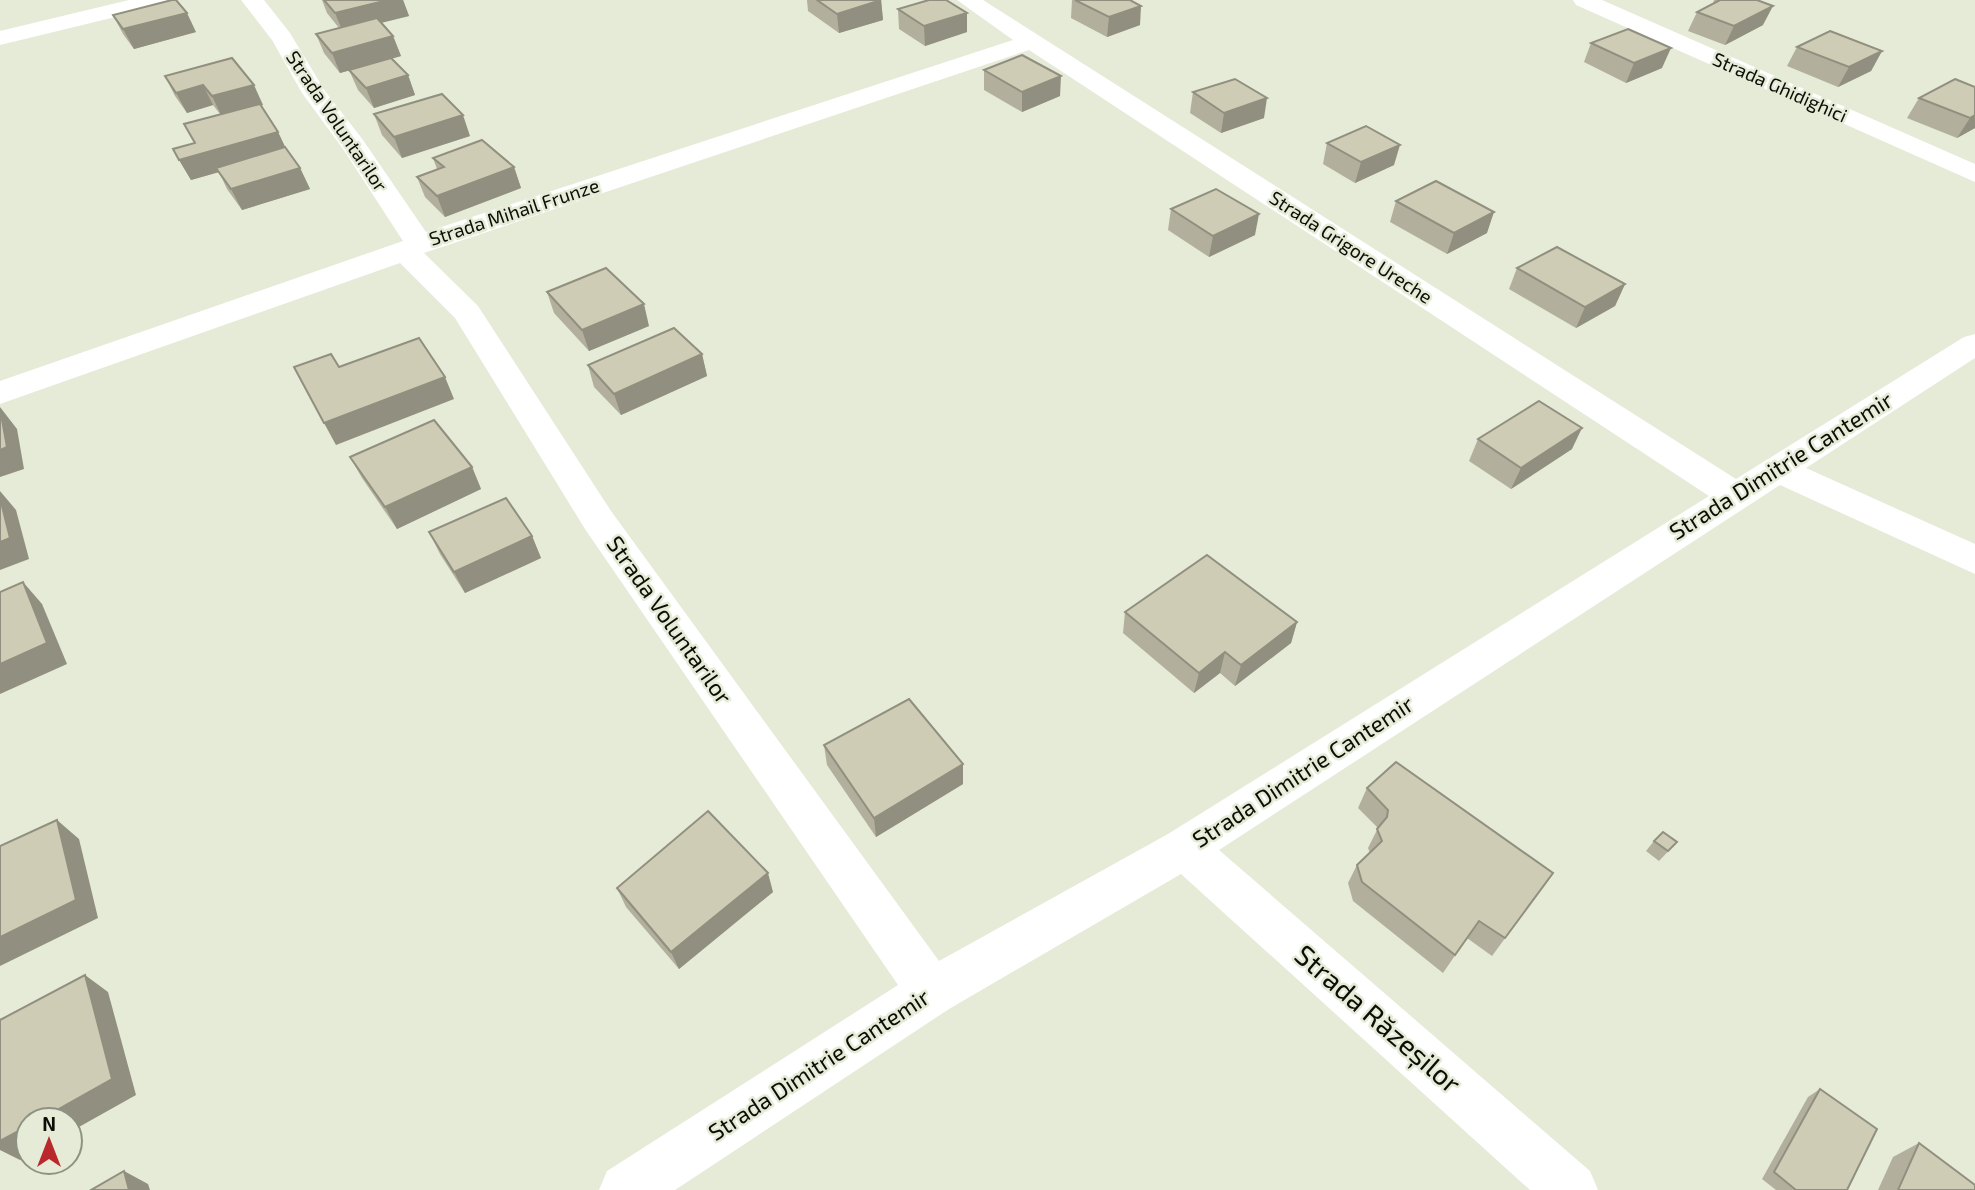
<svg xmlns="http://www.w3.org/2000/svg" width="1975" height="1190" font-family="'Exo 2',sans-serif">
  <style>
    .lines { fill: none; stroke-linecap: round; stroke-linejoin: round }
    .minor { fill: #fff; fill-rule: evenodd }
    .wall { fill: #b2af9d }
    .shaded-wall { fill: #918f7f }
    .building { fill: #cfccb6; stroke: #918f7f; stroke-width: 2 }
    .labels { text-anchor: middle; stroke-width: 5; stroke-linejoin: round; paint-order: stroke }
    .far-street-label { font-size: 19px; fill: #0b0d06; stroke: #e5ebd6 }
    .street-label { font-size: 23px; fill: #0b0d06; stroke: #e5ebd6 }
    .near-street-label { font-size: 28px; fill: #0b0d06; stroke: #e5ebd6 }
  </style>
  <rect width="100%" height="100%" fill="#e5ebd6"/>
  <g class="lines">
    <g class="minor">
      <polygon points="129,0 168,0 165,5 0,45 0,31"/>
      <path d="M241 0H264L290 33 325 91 363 140 426 232 1013 40 957 0H983L1736 479 1964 337 1975 334V358L1806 468 1975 544V574L1780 485 1219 850 1590 1171 1598 1190H1530L1181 874 949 1009 675 1190H599L607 1171 898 985 585 529 455 318 400 263 0 404V381L403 241 343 149 302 93 272 40ZM1029 50 1709 496 1168 834 939 961 611 511 478 306 424 253Z"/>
      <polygon points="1573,0 1602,0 1975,164 1975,182 1576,5"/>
    </g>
  </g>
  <g class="wall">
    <polygon points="322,0 403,0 409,16 381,23 393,36 401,56 391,59 408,75 415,95 374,108 358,90 349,70 358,68 340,73 324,53 316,34 339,28 327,13"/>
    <polygon points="807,0 881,0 883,20 839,33 808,11"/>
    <polygon points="1072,0 1130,0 1140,25 1107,37 1071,18"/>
    <polygon points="1714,0 1757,0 1763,25 1725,45 1688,31 1697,12 1713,4"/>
    <polygon points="898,9 967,13 967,32 925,46 899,29"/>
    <polygon points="113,15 196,32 134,49 123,34"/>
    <polygon points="1591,43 1662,68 1626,83 1584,62"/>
    <polygon points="1797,47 1882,51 1871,71 1838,87 1787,66"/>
    <polygon points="984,70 1060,96 1022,112 984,90"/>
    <polygon points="165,76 263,105 261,105 278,132 286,149 300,168 310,189 242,210 227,189 219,172 191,180 173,149 194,143 220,114 213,105 187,113 175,96"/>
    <polygon points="1975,87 1975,128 1957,138 1907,118 1919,98"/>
    <polygon points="1193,92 1264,118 1221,133 1190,113"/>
    <polygon points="374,114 470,136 402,158 382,135"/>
    <polygon points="1327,143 1394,165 1355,183 1323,164"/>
    <polygon points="433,158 514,167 521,188 445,217 425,197 417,177 437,169"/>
    <polygon points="1396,201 1487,233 1447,254 1390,222"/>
    <polygon points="1171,209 1255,235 1209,257 1168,230"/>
    <polygon points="1517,268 1625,284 1615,306 1576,328 1509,289"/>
    <polygon points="547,292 649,326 589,351 554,313"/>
    <polygon points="702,354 707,376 621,415 594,387 588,365"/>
    <polygon points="1478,439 1572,449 1511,489 1469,461"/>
    <polygon points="350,457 472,467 481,489 397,529 362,478"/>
    <polygon points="429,532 532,536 541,558 465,593 440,554"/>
    <polygon points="1125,612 1297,622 1291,643 1235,686 1220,673 1194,693 1123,633"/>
    <polygon points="824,745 963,784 876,837 827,765"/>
    <polygon points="1367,788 1553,873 1492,956 1467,938 1443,973 1353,901 1348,883 1357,865 1370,853 1368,848 1378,828 1358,808"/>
    <polygon points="1654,841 1677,842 1659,861 1646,851"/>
    <polygon points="617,888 773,892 679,969 626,907"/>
    <polygon points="1820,1089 1847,1190 1776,1190 1762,1179 1808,1097"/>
    <polygon points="1919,1143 1975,1190 1878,1190 1893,1157"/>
  </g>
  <g class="shaded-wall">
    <polygon points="388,0 403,0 409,16 343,32 335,13"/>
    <polygon points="881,0 883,20 839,33 837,14"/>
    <polygon points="1141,6 1140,25 1107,37 1109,17"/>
    <polygon points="1773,6 1763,25 1725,45 1734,26"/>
    <polygon points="187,13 196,32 134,49 123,29"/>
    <polygon points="967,13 967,32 925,46 924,26"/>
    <polygon points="393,36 401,56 340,73 332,53"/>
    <polygon points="1671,48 1662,68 1626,83 1634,63"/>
    <polygon points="1882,51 1871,71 1838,87 1849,67"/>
    <polygon points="408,75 415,95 374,108 366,88"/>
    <polygon points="1061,76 1060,96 1022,112 1022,92"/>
    <polygon points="203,85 213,105 187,113 176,93"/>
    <polygon points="254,85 263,105 222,117 212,96"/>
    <polygon points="1267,98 1264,118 1221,133 1224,113"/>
    <polygon points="463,115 470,136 402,158 394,137"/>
    <polygon points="1975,115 1975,128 1957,138 1970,118"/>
    <polygon points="278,132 288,153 216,168 219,172 191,180 179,160"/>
    <polygon points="1400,145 1394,165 1355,183 1361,162"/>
    <polygon points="514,167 521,188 445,217 437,196"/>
    <polygon points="300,168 310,189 242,210 231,189"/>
    <polygon points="1494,212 1487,233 1447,254 1454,233"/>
    <polygon points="1259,214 1255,235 1209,257 1213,236"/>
    <polygon points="1625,284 1615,306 1576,328 1585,307"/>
    <polygon points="644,304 649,326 589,351 582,330"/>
    <polygon points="702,354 707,376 621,415 614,394"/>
    <polygon points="445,377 454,399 336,445 324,423"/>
    <polygon points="0,407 17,429 24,469 0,477"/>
    <polygon points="1582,428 1572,449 1511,489 1521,468"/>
    <polygon points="472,467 481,489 397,529 385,507"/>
    <polygon points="0,491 16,510 29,559 0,570"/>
    <polygon points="532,536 541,558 465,593 454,572"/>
    <polygon points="23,582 42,604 67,664 0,694 0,664"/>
    <polygon points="1297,622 1291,643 1235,686 1241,665"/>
    <polygon points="1225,652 1220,673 1194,693 1199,673"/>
    <polygon points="963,764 963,784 876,837 874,818"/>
    <polygon points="57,820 79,839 98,918 0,966 0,937"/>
    <polygon points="768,873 773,892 679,969 671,952"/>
    <polygon points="85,975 108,992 136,1095 70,1132 70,1120 39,1120"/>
    <polygon points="28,1126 28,1155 20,1160 0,1150 0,1141"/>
    <polygon points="124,1171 148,1184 150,1190 129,1190"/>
  </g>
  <g class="building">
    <polygon points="172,0 176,0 187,13 123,29 113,15"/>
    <polygon points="324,0 388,0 335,13"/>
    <polygon points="817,0 881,0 837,14"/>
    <polygon points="929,0 946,0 967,13 924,26 898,9"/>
    <polygon points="1075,0 1130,0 1141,6 1109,17"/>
    <polygon points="1720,0 1757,0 1773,6 1734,26 1697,12"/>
    <polygon points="377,18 393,36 332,53 316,34"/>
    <polygon points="1628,29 1671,48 1634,63 1591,43"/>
    <polygon points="1830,31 1882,51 1849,67 1797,47"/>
    <polygon points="1022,55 1061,76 1022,92 984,70"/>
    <polygon points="232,58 254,85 212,96 203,85 176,93 165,76"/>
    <polygon points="391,58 408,75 366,88 349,70"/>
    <polygon points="1235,79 1267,98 1224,113 1193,92"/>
    <polygon points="1955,79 1975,87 1975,115 1970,118 1919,98"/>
    <polygon points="442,94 463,115 394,137 374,114"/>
    <polygon points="260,104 278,132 179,160 173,149 195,143 184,124"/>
    <polygon points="1366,126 1400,145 1361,162 1327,143"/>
    <polygon points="482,140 514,167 437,196 417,177 444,167 433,158"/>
    <polygon points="285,147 300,168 231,189 216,168"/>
    <polygon points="1436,181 1494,212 1454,233 1396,201"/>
    <polygon points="1216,189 1259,214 1213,236 1171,209"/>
    <polygon points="1557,247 1625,284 1585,307 1517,268"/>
    <polygon points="606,268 644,304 582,330 547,292"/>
    <polygon points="674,328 702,354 614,394 588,365"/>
    <polygon points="419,338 445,377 324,423 294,367 331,354 339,367"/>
    <polygon points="1539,401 1582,428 1521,468 1478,439"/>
    <polygon points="0,409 7,447 0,450"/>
    <polygon points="434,420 472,467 385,507 350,457"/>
    <polygon points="0,498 10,538 0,542"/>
    <polygon points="506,498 532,536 454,572 429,532"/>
    <polygon points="1207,555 1297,622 1241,665 1225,652 1199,673 1125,612"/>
    <polygon points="23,582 47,643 0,664 0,592"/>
    <polygon points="909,699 963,764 874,818 824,745"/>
    <polygon points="1396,762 1553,873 1505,938 1479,921 1455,955 1362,882 1357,865 1382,841 1377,829 1387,817 1388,810 1367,788"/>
    <polygon points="708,811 768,873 671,952 617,888"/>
    <polygon points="57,820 76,900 0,937 0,846"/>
    <polygon points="1663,832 1677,842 1668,851 1654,841"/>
    <polygon points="85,975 112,1079 39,1120 28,1120 28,1126 0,1141 0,1020"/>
    <polygon points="1820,1089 1877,1129 1847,1190 1796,1190 1774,1172"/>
    <polygon points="1919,1143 1975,1185 1975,1190 1898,1190"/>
    <polygon points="124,1171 129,1190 91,1190"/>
  </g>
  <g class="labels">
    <g class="far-street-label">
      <text transform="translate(1780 87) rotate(24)" y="7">Strada Ghidighici</text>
      <text transform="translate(337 121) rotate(56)" y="7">Strada Voluntarilor</text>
      <text transform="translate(514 212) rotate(-18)" y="7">Strada Mihail Frunze</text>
      <text transform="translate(1351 247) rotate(33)" y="7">Strada Grigore Ureche</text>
    </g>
    <g class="street-label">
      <text transform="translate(1781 466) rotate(-32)" y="8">Strada Dimitrie Cantemir</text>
      <text transform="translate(669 620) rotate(55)" y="8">Strada Voluntarilor</text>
      <text transform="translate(1303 772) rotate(-33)" y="8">Strada Dimitrie Cantemir</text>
      <text transform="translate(819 1065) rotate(-33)" y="8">Strada Dimitrie Cantemir</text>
    </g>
    <g class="near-street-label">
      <text transform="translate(1378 1019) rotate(41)" y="10">Strada Răzeșilor</text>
    </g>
  </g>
  <g transform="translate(49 1141)"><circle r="33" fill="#e5ebd6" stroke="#8e9283" stroke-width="2"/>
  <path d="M0-5L12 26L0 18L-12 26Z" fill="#b9292c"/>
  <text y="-10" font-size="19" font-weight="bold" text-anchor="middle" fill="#0b0d06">N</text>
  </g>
</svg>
